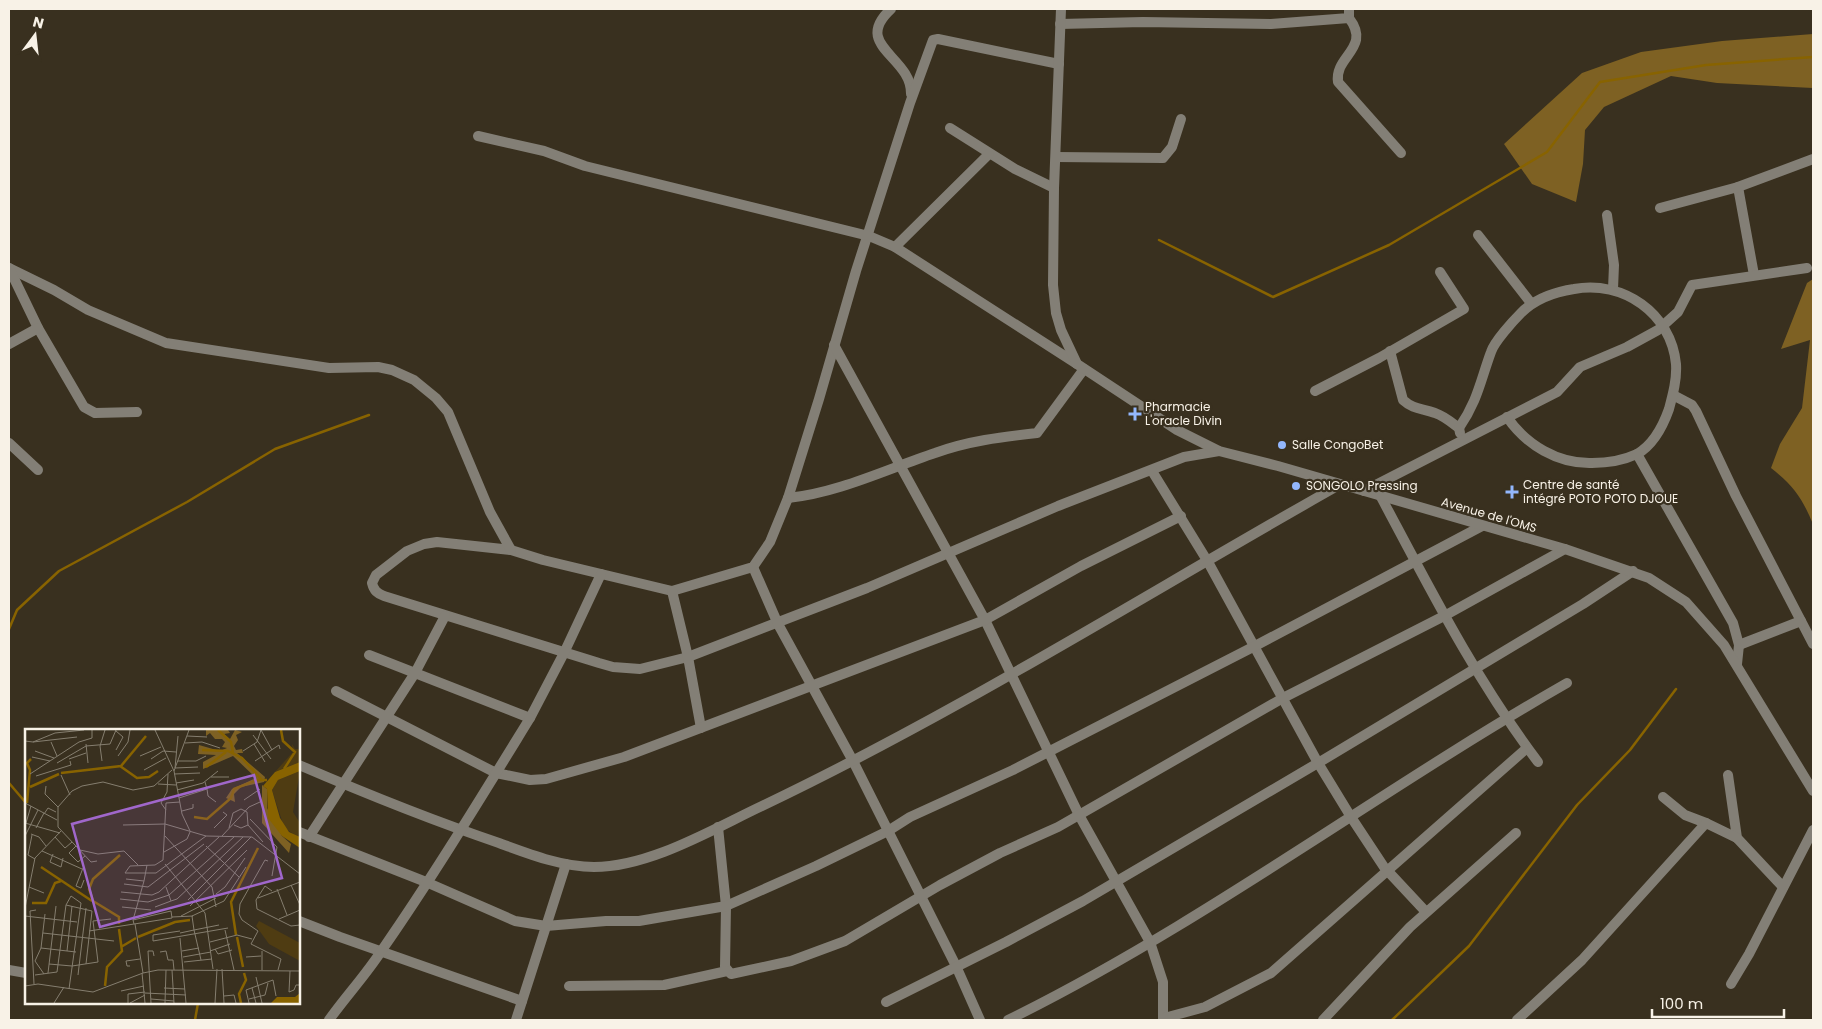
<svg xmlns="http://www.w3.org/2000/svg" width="1822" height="1029" font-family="Poppins,sans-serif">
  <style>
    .forest { fill: #7e6123 }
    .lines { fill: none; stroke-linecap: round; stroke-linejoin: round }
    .stream { stroke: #886300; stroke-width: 2.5 }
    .minor { stroke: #837f76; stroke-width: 10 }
    .tertiary { stroke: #837f76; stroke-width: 10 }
    .poi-dot { fill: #93b7fd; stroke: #39301f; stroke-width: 2 }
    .labels { text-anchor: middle; stroke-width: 4.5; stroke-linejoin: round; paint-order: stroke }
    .poi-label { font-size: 12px; fill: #f8f2e7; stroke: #39301f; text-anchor: start }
    .street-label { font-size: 12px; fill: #f8f2e7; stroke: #39301f }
    .inset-river { fill: none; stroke: #886300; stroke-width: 2.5 }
    .inset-road { fill: none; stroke: #857e6f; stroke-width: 1 }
    .view { fill: #a067cb; fill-opacity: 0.15; stroke: #a067cb; stroke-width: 2.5 }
    .inset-edge { fill: none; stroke: #f8f2e7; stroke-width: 2.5 }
  </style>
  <rect width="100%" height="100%" fill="#39301f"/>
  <g class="forest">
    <polygon points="1813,34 1813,88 1717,83 1671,76 1604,107 1585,130 1583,164 1576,202 1532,184 1504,144 1582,73 1641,52 1722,41"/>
    <path d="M1813 279V524C1802 498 1794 486 1771 468L1780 444 1802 408 1810 340 1781 349 1807 283Z"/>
  </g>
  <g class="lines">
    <g class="stream">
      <polyline points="1159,240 1273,297 1389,245 1547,152 1600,82 1706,65 1813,57"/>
      <polyline points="9,629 17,610 59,571 187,502 275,449 369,415"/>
      <polyline points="9,783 26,803"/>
      <polyline points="195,1020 198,1003"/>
      <polyline points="1392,1020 1469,946 1577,805 1630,750 1676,689"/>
    </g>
    <g class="minor">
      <path d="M891 9C851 46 912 56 911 94"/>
      <path d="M1349 18C1372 48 1334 56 1338 82L1401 153"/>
      <polyline points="1060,24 1143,22 1271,24 1349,18 1349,9"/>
      <path d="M1059 64 938 39 933 40 910 103 856 271 819 399 788 498 770 542 753 567 672 591 543 560 511 550 437 542 424 544 407 551 376 575 372 583C374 591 377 593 384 596L599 663 613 667 640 669 688 657 867 588 1058 506 1184 457 1219 451"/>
      <polyline points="950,128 1015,169 1054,188"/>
      <polyline points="478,136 544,151 585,166 869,236 895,247 1077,364"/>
      <polyline points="1056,157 1163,158 1172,147 1181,119"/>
      <polyline points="1738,187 1754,275"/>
      <polyline points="1660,208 1738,187 1813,159"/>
      <polyline points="1607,215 1614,265 1613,289"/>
      <polyline points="1478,235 1531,303"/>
      <polyline points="895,247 989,154"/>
      <polyline points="9,268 54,290 88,310 166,343 329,368 378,367 392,370 414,380 436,398 448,412 490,512 511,550"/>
      <polyline points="9,268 38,328 84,407 95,413 137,412"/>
      <polyline points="9,344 38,328"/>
      <polyline points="834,345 985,620 1079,815 1150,942 1163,982 1163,1020"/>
      <path d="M1390 351 1403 400C1414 410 1422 408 1435 413 1444 416 1451 422 1459 428L1460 433"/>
      <polyline points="1315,391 1379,358 1464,309 1440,272"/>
      <polyline points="1673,395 1692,405 1696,411 1736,496 1813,644"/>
      <path d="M1459 428C1478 400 1480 382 1491 352 1494 342 1513 321 1521 313 1536 298 1554 292 1574 289 1623 280 1671 313 1676 364 1677 379 1673 394 1669 409 1663 426 1653 445 1637 454 1624 460 1606 463 1592 463 1558 464 1526 445 1507 417"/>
      <polyline points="9,443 38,470"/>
      <polyline points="1637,454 1733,623 1739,645 1737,664"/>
      <polyline points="1152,471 1208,562 1318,763 1351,817 1384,867 1426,912"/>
      <polyline points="1364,491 1557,392 1580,367 1627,347 1658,330 1678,312 1692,285 1807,268"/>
      <path d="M1381 497C1429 587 1476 680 1538 762"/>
      <path d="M788 498C838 493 887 469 935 453 968 441 1001 437 1037 433L1084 369"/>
      <polyline points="753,567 778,624 853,761 956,966 980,1020"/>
      <polyline points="672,591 688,657 701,728"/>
      <polyline points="1739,645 1801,621"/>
      <polyline points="369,655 530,718 564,653 601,574"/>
      <polyline points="336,691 496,773 530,780 546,779 624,757 985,620 1081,566 1181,516"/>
      <path d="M299 765C364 793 431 820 499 843 529 854 562 867 594 867 650 867 713 829 762 806 961 711 1149 592 1341 484"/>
      <polyline points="1728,775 1737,838 1783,887"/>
      <polyline points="1663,797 1685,815 1706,823"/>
      <polyline points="718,827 726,906 725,967 731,974 791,961 845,941 940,885 1000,853 1058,827 1283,698 1446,615 1565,549"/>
      <polyline points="299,832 426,882 515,921 546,926 606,921 639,921 726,906 816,866 888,831 910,817 1013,770 1255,646 1482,526"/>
      <polyline points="309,837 415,673 445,616"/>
      <polyline points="299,921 340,937 522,1001"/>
      <polyline points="9,970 26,973"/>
      <polyline points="1731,984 1749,954 1813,830"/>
      <polyline points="569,986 664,985 727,971"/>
      <polyline points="886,1002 1006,942 1083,901 1318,763 1583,604 1633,571"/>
      <polyline points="1164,1018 1205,1007 1271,973 1527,748"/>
      <path d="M329 1020C346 996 366 975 382 950 434 875 482 796 530 718"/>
      <polyline points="516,1020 566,864"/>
      <path d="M1008 1020C1203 924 1378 791 1567 683"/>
      <polyline points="1323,1020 1410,927 1516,833"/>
      <polyline points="1517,1020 1582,960 1706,823 1737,838"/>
    </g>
    <polyline class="tertiary" points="1061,9 1054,188 1053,285 1056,313 1061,330 1077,364 1177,430 1219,451 1278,466 1565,549 1649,578 1686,602 1724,645 1813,791"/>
  </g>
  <g class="poi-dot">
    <path d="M1132.5 406.5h5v5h5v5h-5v5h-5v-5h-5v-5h5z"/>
    <circle cx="1282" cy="445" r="5"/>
    <circle cx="1296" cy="486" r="5"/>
    <path d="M1509.5 484.5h5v5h5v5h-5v5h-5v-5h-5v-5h5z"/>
  </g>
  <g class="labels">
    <g class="poi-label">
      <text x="1145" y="411">Pharmacie<tspan x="1145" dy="14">L'oracle Divin</tspan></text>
      <text x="1292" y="449">Salle CongoBet</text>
      <text x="1523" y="489">Centre de santé<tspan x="1523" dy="14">intégré POTO POTO DJOUE</tspan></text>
      <text x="1306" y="490">SONGOLO Pressing</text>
    </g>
    <g class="street-label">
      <text transform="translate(1489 515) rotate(16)" y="4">Avenue de l'OMS</text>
    </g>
  </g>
  <g transform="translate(25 729)">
    <rect width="275" height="275" fill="#39301f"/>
    <path d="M267 15 270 20H275V33L250 43 268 23ZM275 42 268 83 275 94 273 109 259 98 247 61 253 51ZM234 192 275 214V232L244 215 231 197Z" fill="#4f3c12"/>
    <path d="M181 1H203L205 4 199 5 205 10 210 1 217 3 211 6 213 11 209 17 211 21 217 20 218 24H212L240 48 239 53 216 58 209 65 210 73 201 69 207 60 231 49 208 27 178 40V33L191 26 173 25 174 16 195 22 202 19 197 18 200 13 197 10H190L185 4 181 7ZM237 56 242 60V79L257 107 266 115 264 124 237 94Z" fill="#7e6123"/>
    <path d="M275 33V42L253 51 247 61 255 89 264 103 275 108V119L257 107 243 89 242 60 238 57 250 43ZM275 264V274H246L252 268H270Z" fill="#886300"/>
    <path class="inset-river" d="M193 1 206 13 208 24M256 1 258 12 270 23 259 40M177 21 203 22 217 29 237 51M95 37 112 49 124 48 133 42M181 38 201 23M36 44 96 37 121 7M5 58 34 45M2 74 5 41 2 34 6 30M169 88 182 90 206 69 209 60 232 51H242M16 138 67 172M7 174H21L30 154 36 152M94 195V188L68 172 64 160 68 150 95 126M211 206 206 173 233 119M113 208 150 193 165 191M212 208 218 238M96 218 111 209M80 257 82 238 97 222 94 200M216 274 214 265 221 251 219 244"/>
    <path class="inset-road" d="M130 1 149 42M164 1 149 42 157 85 165 102M236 1 247 21M228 6 246 30M153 7 150 39 173 38M162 7 182 8M0 12 8 13 30 4 59 1M8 13 52 8M26 13 32 27M160 14 177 13 195 19M61 15 63 34M229 15 240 33M91 21 98 8 91 2M10 22 29 29M218 22 232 13 236 1M93 27 103 13 105 1M115 27 136 18M7 28 25 32M44 30 61 24M126 30 138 22 151 23M77 32 75 17 80 1M153 32H171L181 27M230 32 254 16 255 20M32 34 61 17 85 15 91 1M119 41 141 29M5 45 54 13 67 9V1M149 45 175 44M36 46 45 66M11 47 46 36 45 32M186 48H204M151 54 169 51M133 55 151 56M21 57 20 65 33 78M182 60 183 67 191 73M152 61 178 54 193 42M154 69 182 60 180 53M219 71 235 60M155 73 141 74 138 131 130 136 105 137 100 144H131L181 107M0 74 32 91M141 81 136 74 142 63 143 45M157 82 168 79V75M19 85 23 79 31 83M225 90 252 118 247 147M0 94 35 104M1 94 6 77M98 96 140 95 181 107 227 108 275 145M223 96 238 113M11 99 19 84M189 99 202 86 198 83M204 99 208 84 216 80 222 83 223 96 216 99 209 96M6 105 14 108 21 117M7 106 3 126 10 130M0 107 13 81M140 107 187 158 191 178M197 107 224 78 235 73M30 108 40 119 47 113M51 117 44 124 53 133 60 127M181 117 214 148M55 121 73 125 99 122 113 136M17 122 57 140M139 123 162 110 165 103M28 125 25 133 36 138 38 129M72 132 66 133 33 98V78L47 62 57 57 78 53 108 61 129 57 147 41M243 132 240 131 215 175 214 185 217 191 233 202 226 215 256 230 253 241M140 135 180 184 188 240M58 139 51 157 56 159 59 151M101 150 119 152 122 136M99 155 123 158 179 115M266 156 275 176M4 158 19 164M141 158 146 172 152 170 218 108M252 160 262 186M247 162 240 157 231 171 232 180 266 197 275 196M96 163 127 166 134 163 194 108M191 165 200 158 220 129M233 169 275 153M95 170 123 173 144 166 209 108M163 171 226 108M41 176 46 167 56 174 44 260M165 177 222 121M97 178 126 181M130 178 146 172M0 179 10 129 36 102M0 187 52 193M156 187 191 169M147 188 168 187M254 190 275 181M108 191 119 152M68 192 86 190M110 195 118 244M200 201 209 241M64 202 122 193 147 189 146 182 108 191 109 195M155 202 128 206V212L203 199M18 204 89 212M155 204 169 201 167 187 199 172 221 138M155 209 161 274M185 213 212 206 227 210M16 219 51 223M190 220 193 225 207 221M42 222 47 177M157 222 174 219M185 222 205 215M135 223 141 222 143 231H148L149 241M158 228 186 223M221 228 236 227M176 231 169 201 194 196M10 232 16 219 20 185M10 232 19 245M159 233 187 230M24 235 47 237 73 233 68 192M105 237H102L101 232 115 230M197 240 199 274M147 241 149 274M237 241V222M265 242 264 263 269 261 271 256H275M23 244 31 177M117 244 120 274M10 246 32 243 41 176 67 182 61 235M53 246 61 179M231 248 237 274M9 255 5 182 11 181M0 257 13 255 68 263 118 244 133 241 275 242M139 259 160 260M227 259 231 274M96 262 119 257M120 264 161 266M199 267 209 266 211 274M126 270 149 272M224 270 240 266 243 254M29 274 39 258M103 274V265L120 263M105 274 120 266M126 274 123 222H128L129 227M140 274 141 241M190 274 192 240M224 274 221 261 248 251 251 267"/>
    <path class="view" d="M229 46 257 149 75 198 47 95Z"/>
    <rect width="275" height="275" class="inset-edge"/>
  </g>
  <rect width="1822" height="1029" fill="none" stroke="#f8f2e7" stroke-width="20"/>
  <g transform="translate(35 35) rotate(15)" stroke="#39301f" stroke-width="4" paint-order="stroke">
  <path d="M0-4L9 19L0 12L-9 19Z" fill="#f8f2e7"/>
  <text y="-8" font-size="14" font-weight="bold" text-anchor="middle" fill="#f8f2e7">N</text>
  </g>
  <path d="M1652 1009v8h132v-8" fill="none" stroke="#f8f2e7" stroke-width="2.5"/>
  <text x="1660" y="1009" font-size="15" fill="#f8f2e7" stroke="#39301f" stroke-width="4" paint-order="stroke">100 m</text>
</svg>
